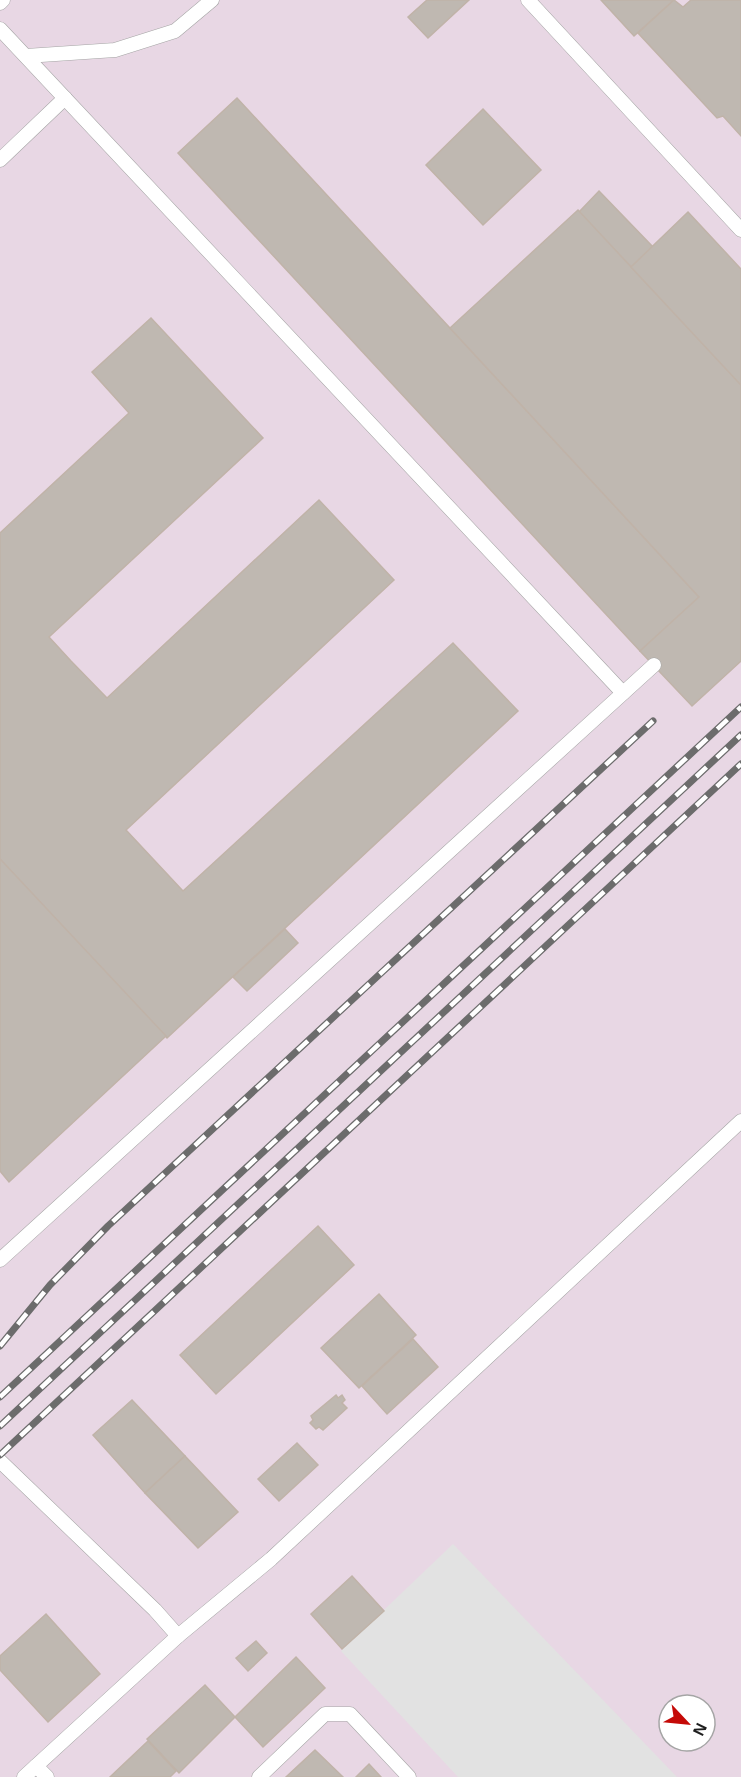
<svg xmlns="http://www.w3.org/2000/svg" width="741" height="1777" font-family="Arial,sans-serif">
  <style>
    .industrial { fill: #e8d7e4; fill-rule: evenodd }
    .parking { fill: #e2e2e2 }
    .building { fill: #bfb8b1; stroke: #c0b3a8; stroke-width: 1.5 }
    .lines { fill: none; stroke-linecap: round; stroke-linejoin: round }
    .service-casing { stroke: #a5a5a5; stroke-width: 15 }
    .service { stroke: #fff; stroke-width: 14 }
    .rail-casing { stroke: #6c6c6c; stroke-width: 7 }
    .rail { stroke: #fff; stroke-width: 4.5; stroke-dasharray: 14; stroke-linecap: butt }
  </style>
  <rect width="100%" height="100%" fill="#efece5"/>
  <path class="industrial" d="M0 0H741V1777H0ZM669 1705H705V1741H669Z"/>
  <polygon class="parking" points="453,1544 677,1777 458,1777 341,1651"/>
  <g class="building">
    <polygon points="427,0 469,0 428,38 408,17"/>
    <polygon points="601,0 674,0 634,36"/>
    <polygon points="674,0 683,7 691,0 741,0 741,136 723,116 717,118 638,33"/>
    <polygon points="237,98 699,597 640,651 178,153"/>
    <polygon points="483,109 541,170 483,225 426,165"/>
    <polygon points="599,191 653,247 631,267 579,212"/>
    <polygon points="578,210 741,385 741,661 692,706 640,651 699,597 450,328"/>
    <polygon points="688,212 741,269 741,385 631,267"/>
    <polygon points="151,318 263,438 49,637 71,661 107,698 319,500 394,580 126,830 183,891 453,643 518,711 167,1038 0,859 0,533 129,413 92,372"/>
    <polygon points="0,859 166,1036 9,1182 0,1171"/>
    <polygon points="285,929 298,943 247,991 233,977"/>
    <polygon points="318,1226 354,1265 216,1394 180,1355"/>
    <polygon points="379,1294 416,1335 359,1388 321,1348"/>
    <polygon points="413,1339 438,1367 387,1414 362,1386"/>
    <polygon points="336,1395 338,1398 342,1395 345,1400 342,1403 347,1408 323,1430 319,1427 316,1429 310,1423 313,1420 311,1416"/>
    <polygon points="132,1400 185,1456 145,1493 93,1435"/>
    <polygon points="297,1443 318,1465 279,1501 258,1479"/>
    <polygon points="185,1456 238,1512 198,1548 145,1493"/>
    <polygon points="352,1576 384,1611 342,1649 311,1614"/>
    <polygon points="46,1614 100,1674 48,1722 0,1670 0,1656"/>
    <polygon points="256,1641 267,1653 248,1671 236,1658"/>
    <polygon points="296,1657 325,1688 263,1747 235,1717"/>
    <polygon points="205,1685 235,1717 179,1773 147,1739"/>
    <polygon points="148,1741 176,1771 170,1777 110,1777"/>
    <polygon points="315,1750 343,1777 286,1777"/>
    <polygon points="369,1764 381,1777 356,1777"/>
  </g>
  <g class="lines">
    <g class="service-casing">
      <g id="service">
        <polyline points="528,0 741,230"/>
        <polyline points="0,3 3,0"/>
        <polyline points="0,29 623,693"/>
        <polyline points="26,56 115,50 175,31 212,0"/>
        <polyline points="0,160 65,98"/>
        <polyline points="0,1260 654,665"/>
        <polyline points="0,1461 155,1610 178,1636 24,1777"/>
        <polyline points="178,1636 271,1559 741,1121"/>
        <polyline points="36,1766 47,1777"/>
        <polyline points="259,1777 325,1714 350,1714 409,1777"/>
      </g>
    </g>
    <use href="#service" class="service"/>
    <g class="rail-casing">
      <g id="rail">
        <polyline points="0,1346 50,1285 108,1226 653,721"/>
        <polyline points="0,1397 741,707"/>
        <polyline points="0,1426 741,735"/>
        <polyline points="0,1455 741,764"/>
      </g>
    </g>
    <use href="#rail" class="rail"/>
  </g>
  <g transform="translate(687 1723) rotate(116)"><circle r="28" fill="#ffffff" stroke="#a5a5a5" stroke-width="1.5"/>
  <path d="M0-4.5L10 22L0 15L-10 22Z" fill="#c50a07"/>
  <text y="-9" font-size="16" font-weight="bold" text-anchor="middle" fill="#1e1e1e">N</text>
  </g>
</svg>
